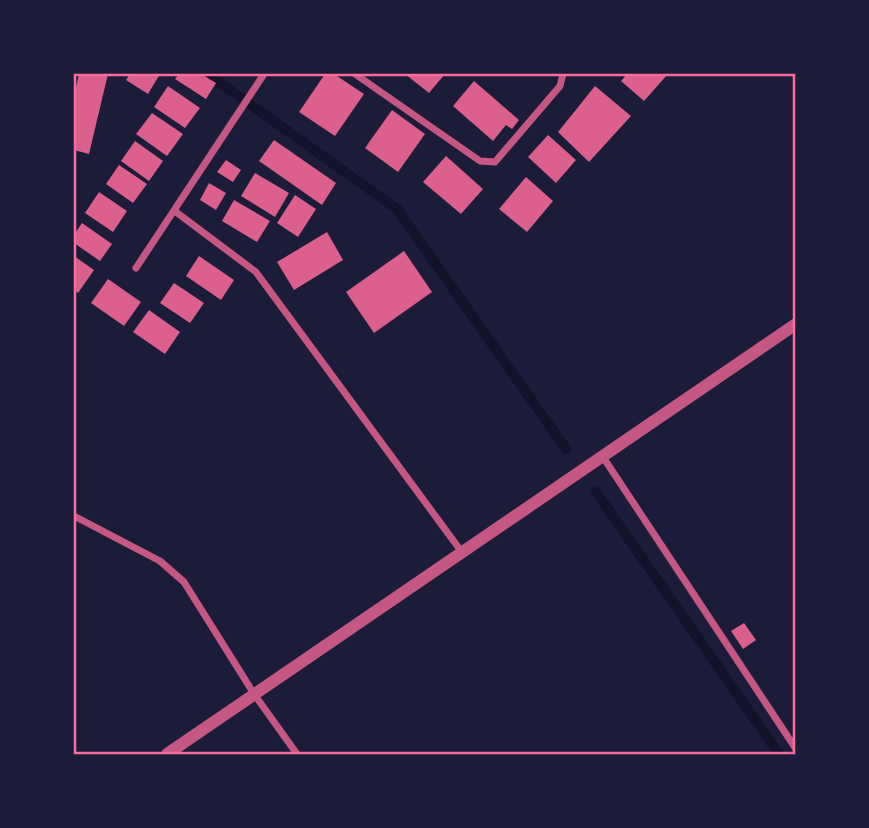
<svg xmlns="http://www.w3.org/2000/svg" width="869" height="828" font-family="'Archivo Narrow',sans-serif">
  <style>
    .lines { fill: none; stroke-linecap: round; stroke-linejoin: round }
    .stream { stroke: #12122b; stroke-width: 10 }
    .building { fill: #dd5f8e }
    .minor { stroke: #c65784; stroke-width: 7 }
    .tertiary { stroke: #c65784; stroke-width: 12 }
    .neatline { fill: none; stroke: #ff6b9d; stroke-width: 2.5 }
  </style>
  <rect width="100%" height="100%" fill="#1b1b3a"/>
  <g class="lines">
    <g class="stream">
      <polyline points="208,74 397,209 566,449"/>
      <polyline points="596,492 779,754"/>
    </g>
  </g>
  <g class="building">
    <polygon points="79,74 108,74 89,154 74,150 74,96"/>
    <polygon points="130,74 160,74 148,94 126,80"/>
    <polygon points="179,74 201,74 216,83 206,99 175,79"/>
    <polygon points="325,74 334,74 364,94 335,136 299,112"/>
    <polygon points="405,74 445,74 429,93"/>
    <polygon points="627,74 668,74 644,101 621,81"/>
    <polygon points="474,81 519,120 512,129 506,125 493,141 453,106"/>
    <polygon points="168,86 200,108 185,128 154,107"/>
    <polygon points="595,86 631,116 589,162 558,132"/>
    <polygon points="392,110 425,134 398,172 365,148"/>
    <polygon points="152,113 183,134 167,156 136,134"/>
    <polygon points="548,135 576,160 556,183 528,157"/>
    <polygon points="274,140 336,183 322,205 259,161"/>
    <polygon points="135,141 163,161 149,181 121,161"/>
    <polygon points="446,156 483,189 461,214 423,182"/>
    <polygon points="226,160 241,170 233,182 217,172"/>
    <polygon points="119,165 147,184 133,203 106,184"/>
    <polygon points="255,173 289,193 275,217 241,196"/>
    <polygon points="526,177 553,201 527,232 499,209"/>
    <polygon points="209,183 226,193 216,210 200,200"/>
    <polygon points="99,192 127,211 113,232 85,213"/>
    <polygon points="295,195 316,209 298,237 277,223"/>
    <polygon points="234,200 270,221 257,242 222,221"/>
    <polygon points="82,223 112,244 100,261 74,243 74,235"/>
    <polygon points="327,232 343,260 294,290 277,262"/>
    <polygon points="404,251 432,292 374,333 346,292"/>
    <polygon points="74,256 94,270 78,293 74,290"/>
    <polygon points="199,256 234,280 221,300 186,276"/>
    <polygon points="108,279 141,302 124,326 91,303"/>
    <polygon points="174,283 204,303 190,323 160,303"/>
    <polygon points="149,310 180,332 165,354 133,332"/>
    <polygon points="744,623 756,640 743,649 731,631"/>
  </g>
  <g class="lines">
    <g class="minor">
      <polyline points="355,74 480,161 495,162 560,86 563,74"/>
      <polyline points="176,212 256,272 461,551"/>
      <polyline points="136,268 264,74"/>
      <polyline points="603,457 796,749"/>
      <polyline points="74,516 160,561 184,582 254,694 297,754"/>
    </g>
    <polyline class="tertiary" points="167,754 796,324"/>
  </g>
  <rect width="869" height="828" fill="none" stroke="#1b1b3a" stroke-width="150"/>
  <rect x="75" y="75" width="719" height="678" class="neatline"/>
</svg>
